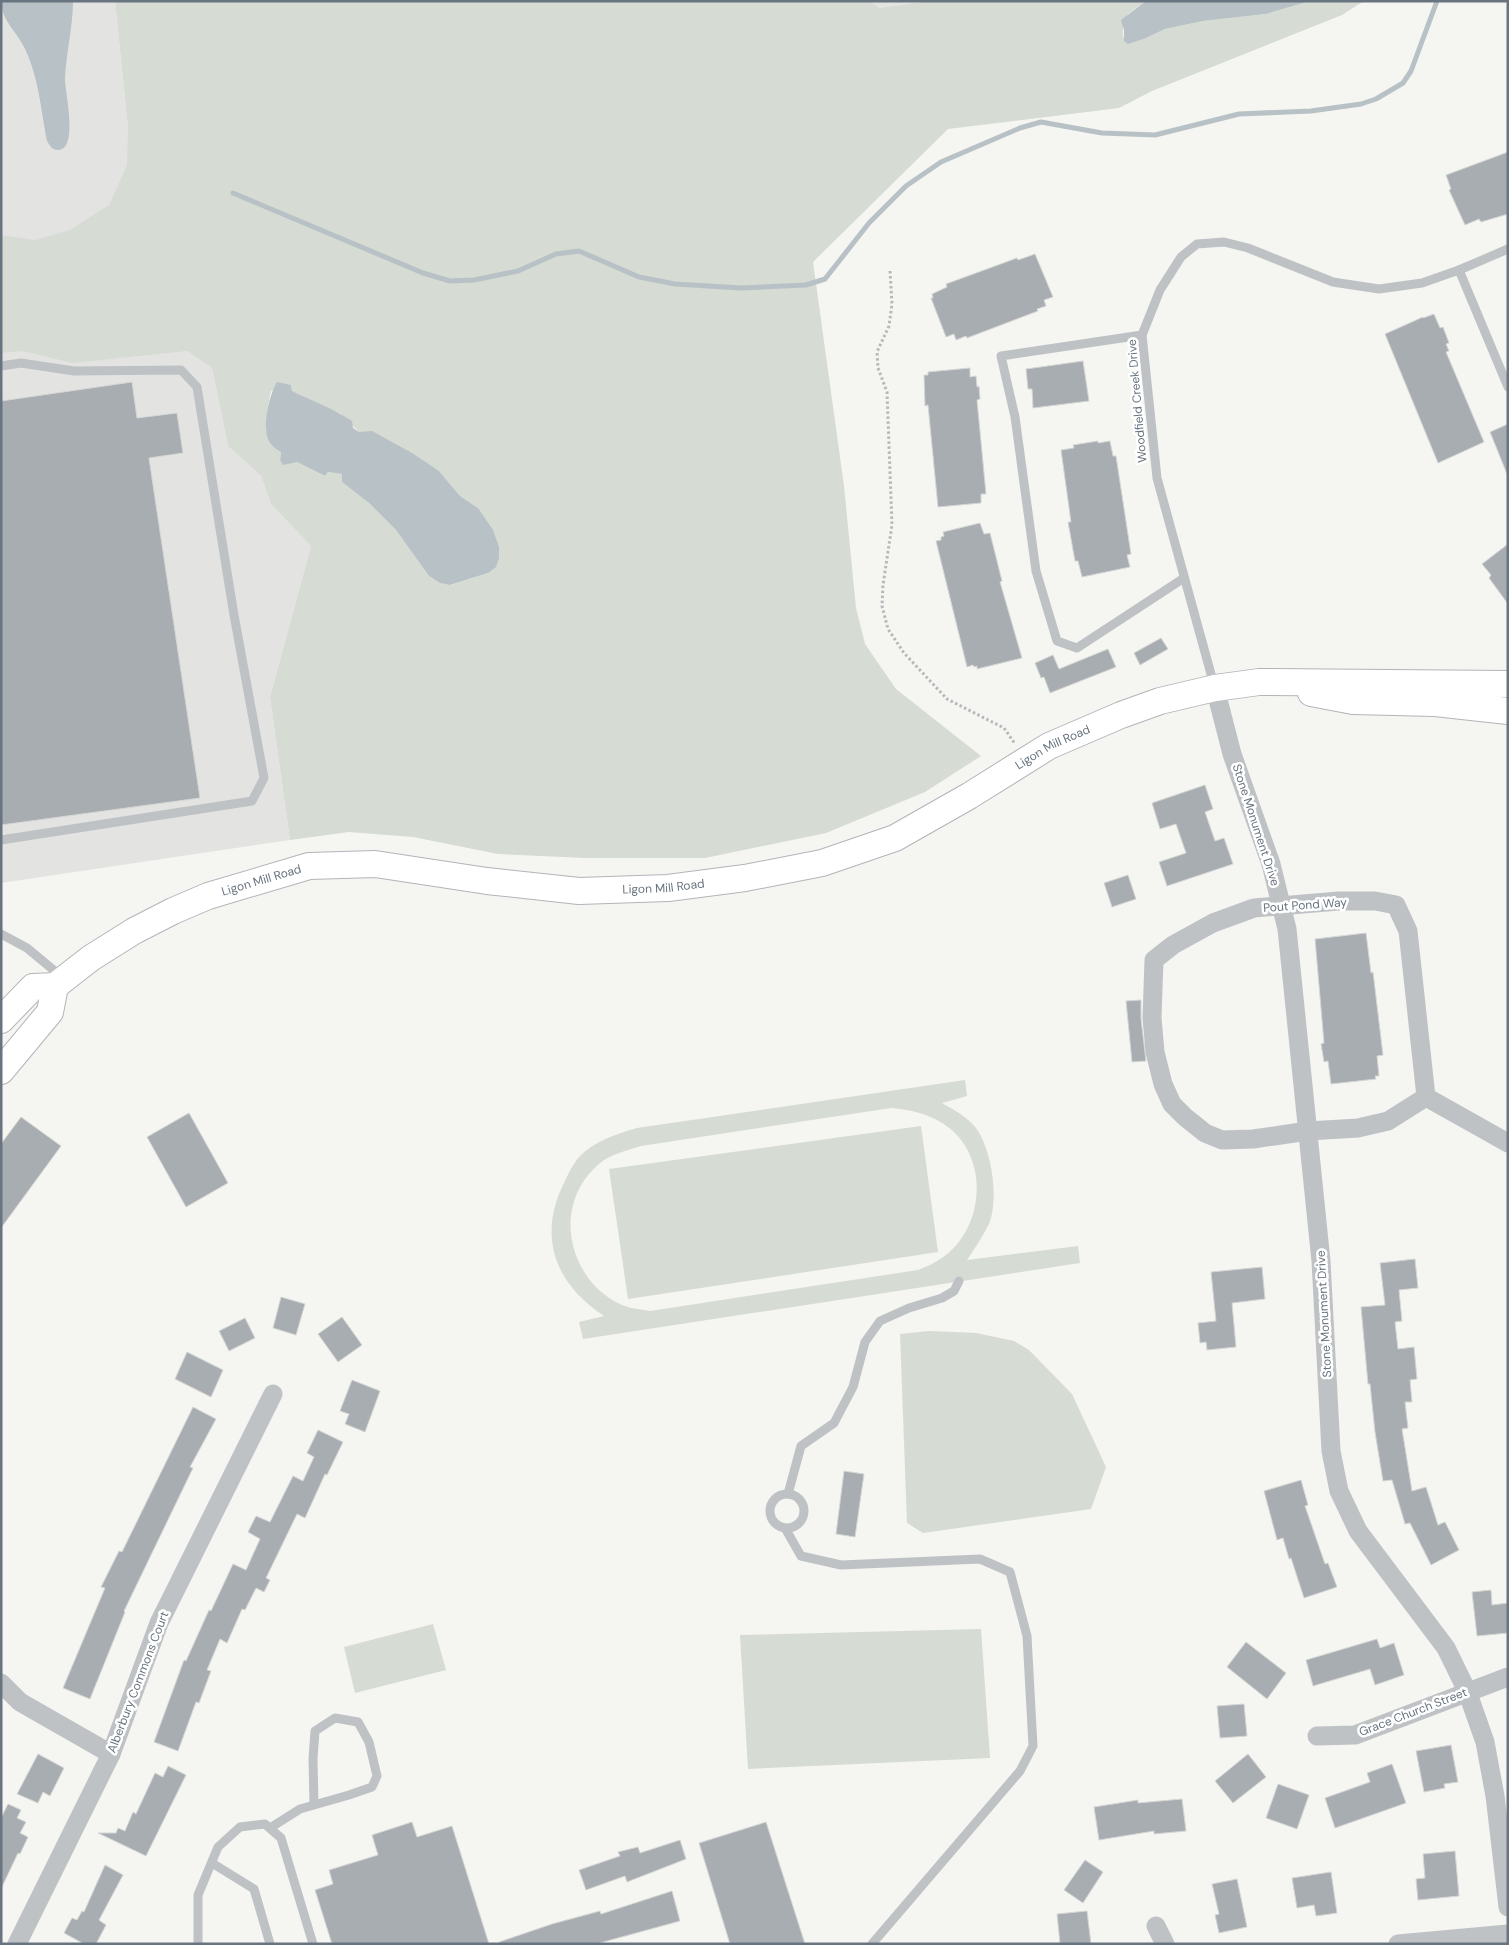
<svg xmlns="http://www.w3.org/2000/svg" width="1509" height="1945" font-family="'DM Sans',sans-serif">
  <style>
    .built { fill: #e3e4e2 }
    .green { fill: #d6dbd4; fill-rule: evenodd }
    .water { fill: #b8c1c5 }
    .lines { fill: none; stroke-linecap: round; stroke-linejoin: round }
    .stream { stroke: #b8c1c5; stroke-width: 5 }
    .building { fill: #a7adb1; stroke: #d6d6d5 }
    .secondary-casing { stroke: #b1b5b9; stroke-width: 28 }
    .path { stroke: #b6b9bb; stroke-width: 3; stroke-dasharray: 2.5 2.5; stroke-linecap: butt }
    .service { stroke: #bfc2c5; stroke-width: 9 }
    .minor { stroke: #bfc2c5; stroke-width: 19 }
    .secondary { stroke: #fff; stroke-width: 26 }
    .labels { text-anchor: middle; stroke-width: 5; stroke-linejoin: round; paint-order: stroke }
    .street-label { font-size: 12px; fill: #68747f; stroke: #fff }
  </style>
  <rect width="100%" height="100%" fill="#f5f5f2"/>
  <g class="built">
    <polygon points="1,1 115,1 128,128 187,351 212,368 228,446 261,476 271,504 311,546 270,697 290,840 1,883"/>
    <polygon points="870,1 928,1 879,8"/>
  </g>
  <g class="green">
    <path d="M115 1H870L879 8 928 1H1146L1128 14 1123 24V37L1146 38 1165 29 1203 21 1266 14 1310 1H1364L1342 15 1152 91 1119 108 948 129 813 262 844 486 856 608 865 644 896 689 981 756 925 792 826 833 705 858H585L498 854 413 837 349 832 290 840 270 697 311 546 271 504 261 476 228 446 212 368 187 351 72 363 23 351 1 353V235L35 240 70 230 109 205 127 165 128 128ZM291 385 292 391 316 404 340 413 359 432 439 471 460 496 478 508 488 573 451 585 440 583 429 576 396 530 369 503 342 482V474L328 472 325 476 297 462 280 460 281 452 266 431 268 406 271 391Z"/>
    <path d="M965 1080 967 1096 942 1103C954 1110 970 1118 978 1131 992 1153 999 1199 989 1224 983 1236 975 1248 967 1260L1078 1246 1080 1263 583 1339 579 1322 604 1316C557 1285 538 1240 562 1187 567 1177 572 1165 579 1157 594 1141 617 1134 637 1128ZM891 1108C916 1110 940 1117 957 1135 990 1171 980 1235 939 1260 933 1264 925 1267 918 1270L650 1311C638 1309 625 1308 614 1301 565 1272 554 1202 599 1164 610 1154 626 1151 641 1146Z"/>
    <polygon points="921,1126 938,1252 628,1299 609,1169"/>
    <polygon points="929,1331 976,1333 1014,1341 1029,1350 1072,1394 1106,1467 1091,1509 923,1533 907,1523 900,1334"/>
    <polygon points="433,1624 446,1670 355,1693 344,1647"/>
    <polygon points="981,1629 990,1758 748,1769 740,1635"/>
  </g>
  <g class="water">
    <path d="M1 1H73C73 27 66 53 65 79 65 92 79 150 58 150 52 150 50 146 47 141 41 111 39 78 25 49 18 33 1 20 1 1Z"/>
    <polygon points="1146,1 1310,1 1266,14 1203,21 1165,29 1146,38 1128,44 1124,41 1124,30 1121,20"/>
    <path d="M277 382 291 385 292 391C312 401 333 408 352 421L353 428 359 432 372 431 412 453 439 471 460 496 478 508 493 530 499 547V558L496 567 488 573 450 585 440 583 429 576 396 530 369 503 342 482V474L328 472 325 476 297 462 283 465 280 460 281 452C278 450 273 447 271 444 260 431 269 395 277 382Z"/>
  </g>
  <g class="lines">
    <polyline class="stream" points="233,193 423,273 450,281 474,280 518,271 556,254 579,251 639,277 675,284 741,288 806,285 825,279 869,223 906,186 941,162 1020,128 1041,122 1102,133 1155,135 1239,114 1311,111 1361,104 1376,99 1403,83 1411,71 1437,1"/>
  </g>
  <g class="building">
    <polygon points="1508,152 1508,214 1481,222 1479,219 1465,225 1449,190 1451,189 1446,175"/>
    <polygon points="1035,254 1053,297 1044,300 1046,306 1037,309 1038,311 967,338 966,336 956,340 954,334 946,337 931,298 933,298 932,294 947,287 946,284 1017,258 1018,260"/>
    <polygon points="1434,314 1440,328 1443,327 1449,343 1446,344 1449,351 1446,352 1484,442 1438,463 1385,334 1423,317 1423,318"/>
    <polygon points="1083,361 1089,401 1033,408 1032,389 1028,389 1026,369"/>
    <polygon points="970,368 970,377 976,376 977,387 979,386 980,399 977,400 986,494 981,494 981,503 938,507 928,405 925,406 924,375 928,375 928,372"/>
    <polygon points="132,382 137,418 177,413 183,453 149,458 200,798 1,825 1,401"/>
    <polygon points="1508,424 1508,474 1507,474 1490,432"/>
    <polygon points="1098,441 1098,443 1110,441 1113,456 1116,456 1131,554 1127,555 1130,567 1082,577 1078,561 1075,561 1068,522 1071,522 1061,450 1074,448 1073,445"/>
    <polygon points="980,523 984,534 990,533 1002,581 1000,582 1022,658 977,669 977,666 974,667 973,665 967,667 936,541 941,540 941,537 944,536 943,532"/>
    <polygon points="1508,544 1508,604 1489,578 1491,575 1482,564"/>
    <polygon points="1161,638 1168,649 1140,665 1134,653"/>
    <polygon points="1108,649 1116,667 1050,693 1044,677 1041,678 1035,663 1053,655 1059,669"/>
    <polygon points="1205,785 1213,809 1205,812 1215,841 1224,838 1233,864 1167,886 1159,862 1186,853 1176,824 1160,829 1152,803"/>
    <polygon points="1128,875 1136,899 1112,907 1104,883"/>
    <polygon points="1366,933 1371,973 1373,972 1383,1055 1377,1056 1379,1076 1375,1076 1376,1079 1331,1084 1328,1061 1324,1062 1321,1044 1324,1043 1315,939"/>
    <polygon points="1141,1000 1141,1019 1146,1061 1132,1062 1126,1001"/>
    <polygon points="189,1113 228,1183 186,1207 147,1137"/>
    <polygon points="21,1117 61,1146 1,1228 1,1144"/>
    <polygon points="1415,1259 1418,1288 1399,1290 1402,1321 1395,1322 1398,1349 1414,1347 1417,1379 1410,1380 1412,1402 1405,1402 1408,1428 1402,1429 1412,1491 1426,1487 1438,1525 1445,1522 1459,1550 1431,1565 1410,1523 1405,1524 1392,1480 1383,1481 1375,1432 1370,1384 1368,1384 1361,1307 1385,1305 1380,1263"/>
    <polygon points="1262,1267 1265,1299 1232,1303 1236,1347 1207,1350 1206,1342 1200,1343 1198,1323 1216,1321 1211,1272"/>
    <polygon points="281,1297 305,1304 296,1335 273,1328"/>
    <polygon points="342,1317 362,1345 338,1362 318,1334"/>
    <polygon points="245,1318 255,1338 229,1351 219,1331"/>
    <polygon points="187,1352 223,1370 211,1397 175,1379"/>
    <polygon points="352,1380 380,1391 365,1432 345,1424 349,1414 340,1411"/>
    <polygon points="193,1407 216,1419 190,1467 193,1468 124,1611 125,1612 90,1699 63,1688 105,1588 101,1587 119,1551 122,1552"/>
    <polygon points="318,1430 343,1442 327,1475 325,1474 305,1518 297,1514 266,1578 270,1580 264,1592 256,1588 245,1610 242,1609 227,1643 220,1639 207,1670 211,1671 199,1703 196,1702 178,1751 154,1742 184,1660 186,1661 209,1610 211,1611 233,1564 246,1570 260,1539 248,1532 256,1516 270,1522 293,1476 303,1481 314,1457 307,1453"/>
    <polygon points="844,1471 864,1474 855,1537 836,1534"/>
    <polygon points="1301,1480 1308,1505 1305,1506 1325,1564 1328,1563 1337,1587 1304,1598 1291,1558 1289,1559 1283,1538 1277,1540 1264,1491"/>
    <polygon points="1491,1590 1492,1605 1508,1603 1508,1633 1477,1636 1472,1592"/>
    <polygon points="1377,1639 1380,1648 1394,1643 1404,1675 1375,1685 1370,1669 1313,1686 1306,1660"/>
    <polygon points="1246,1642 1286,1673 1267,1699 1227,1667"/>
    <polygon points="1244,1704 1247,1736 1220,1738 1217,1706"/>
    <polygon points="1451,1745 1458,1782 1444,1784 1445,1788 1424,1792 1416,1751"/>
    <polygon points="38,1754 64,1768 50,1796 43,1792 38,1803 17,1794"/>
    <polygon points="1248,1754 1266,1777 1233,1803 1215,1781"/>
    <polygon points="1392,1764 1406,1803 1335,1828 1325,1798 1370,1782 1367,1773"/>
    <polygon points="168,1766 186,1775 146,1856 98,1833 116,1833 118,1828 125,1831 133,1812 136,1814 155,1773 163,1777"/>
    <polygon points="1278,1784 1309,1795 1297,1829 1266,1818"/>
    <polygon points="1182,1799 1186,1831 1154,1834 1154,1831 1099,1840 1094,1807 1138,1800 1138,1803"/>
    <polygon points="8,1804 21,1810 17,1818 26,1822 20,1833 28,1837 20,1854 18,1853 1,1889 1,1818"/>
    <polygon points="412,1822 417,1837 452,1826 489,1944 332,1944 315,1890 333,1884 329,1870 378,1855 372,1835"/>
    <polygon points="766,1822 805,1944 730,1944 699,1843"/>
    <polygon points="680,1840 686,1859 627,1882 625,1876 586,1890 579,1870 620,1856 618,1852 638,1847 640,1853"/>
    <polygon points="1455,1851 1459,1896 1418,1900 1416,1879 1425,1878 1423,1854"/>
    <polygon points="1085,1860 1103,1872 1083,1903 1064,1890"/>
    <polygon points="105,1865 123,1875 99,1920 106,1925 96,1944 84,1944 64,1933 72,1918 77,1920 82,1911 84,1912"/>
    <polygon points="1331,1872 1337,1913 1316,1916 1314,1905 1297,1908 1292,1878"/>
    <polygon points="1237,1879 1247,1927 1219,1933 1215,1915 1219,1914 1212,1884"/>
    <polygon points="672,1891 680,1921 596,1944 500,1944 499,1942 552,1924 600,1911 601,1914"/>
    <polygon points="1087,1911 1091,1944 1060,1944 1057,1914"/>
  </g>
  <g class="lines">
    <g class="secondary-casing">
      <g id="secondary">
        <polyline points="1311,693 1353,701 1435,703 1508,711"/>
        <path id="s1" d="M1 1020 33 987 55 986 91 958 134 931 173 911 208 896 309 866 375 864 487 881 579 891 668 888 745 878 822 863 895 838 969 796 1049 746 1121 715 1160 701 1215 688 1259 682 1508 684"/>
        <polyline points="1,1071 50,1012 55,986"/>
      </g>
    </g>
    <polyline class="path" points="890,271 892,304 889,326 877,352 878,368 887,392 892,525 883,585 882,606 888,629 904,653 947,699 1004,728 1015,744"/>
    <g class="service">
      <polyline points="1459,270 1508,387"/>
      <polyline points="1142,335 1001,356 1015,417 1036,571 1057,641 1077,648 1184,578"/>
      <polyline points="1,366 21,363 74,371 181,370 197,387 234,615 264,778 252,801 1,840"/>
      <polyline points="1214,685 1157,478 1142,335 1160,290 1181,257 1197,244 1224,242 1248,248 1333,282 1379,289 1422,283 1459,270 1508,249"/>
      <polyline points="1,934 27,948 62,977"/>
      <polyline points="788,1494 801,1446 834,1423 853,1387 865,1342 880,1321 909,1308 942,1298 954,1291 959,1281"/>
      <circle cx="787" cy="1511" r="17"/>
      <polyline points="785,1528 801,1556 841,1565 980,1559 1010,1572 1027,1636 1033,1746 1020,1771 872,1944"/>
      <polyline points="270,1828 300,1809 349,1795 372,1787 377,1776 369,1742 358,1722 335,1718 315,1731 313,1759 314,1805"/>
      <polyline points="212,1863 254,1889 270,1944"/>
      <polyline points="198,1944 198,1895 218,1847 240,1827 265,1824 281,1838 313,1944"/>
    </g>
    <g class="minor">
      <polyline points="1215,688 1232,754 1271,864 1287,929 1321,1261 1331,1451 1339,1491 1358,1531 1446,1648 1467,1691 1485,1742 1495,1796 1508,1907"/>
      <polygon points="1339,901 1375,901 1396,905 1408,931 1426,1097 1388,1121 1358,1128 1308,1131 1253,1139 1222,1140 1205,1133 1185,1117 1172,1104 1163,1084 1155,1052 1152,1018 1154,960 1173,945 1213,923 1254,908"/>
      <polyline points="1426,1097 1508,1143"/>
      <polyline points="1,1683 20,1702 111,1754"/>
      <polyline points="1317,1736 1355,1735 1508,1677"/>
      <polyline points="1156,1926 1165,1944"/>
      <polyline points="17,1944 111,1754 159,1623 273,1394"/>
      <polyline points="1398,1944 1508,1934"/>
    </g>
    <use href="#secondary" class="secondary"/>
  </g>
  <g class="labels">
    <g class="street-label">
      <text transform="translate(1137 401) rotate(-95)" y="4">Woodfield Creek Drive</text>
      <text dy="4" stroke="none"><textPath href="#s1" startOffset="1128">Ligon Mill Road</textPath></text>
      <text transform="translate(1256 825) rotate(72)" y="4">Stone Monument Drive</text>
      <text dy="4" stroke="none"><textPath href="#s1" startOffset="302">Ligon Mill Road</textPath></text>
      <text dy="4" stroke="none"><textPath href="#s1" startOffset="708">Ligon Mill Road</textPath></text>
      <text transform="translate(1305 905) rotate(-4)" y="4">Pout Pond Way</text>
      <text transform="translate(1324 1314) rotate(-93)" y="4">Stone Monument Drive</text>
      <text transform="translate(138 1682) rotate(-69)" y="4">Alberbury Commons Court</text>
      <text transform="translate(1413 1712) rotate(-21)" y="4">Grace Church Street</text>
    </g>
  </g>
  <rect width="1509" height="1945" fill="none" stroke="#68747f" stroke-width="5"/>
</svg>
